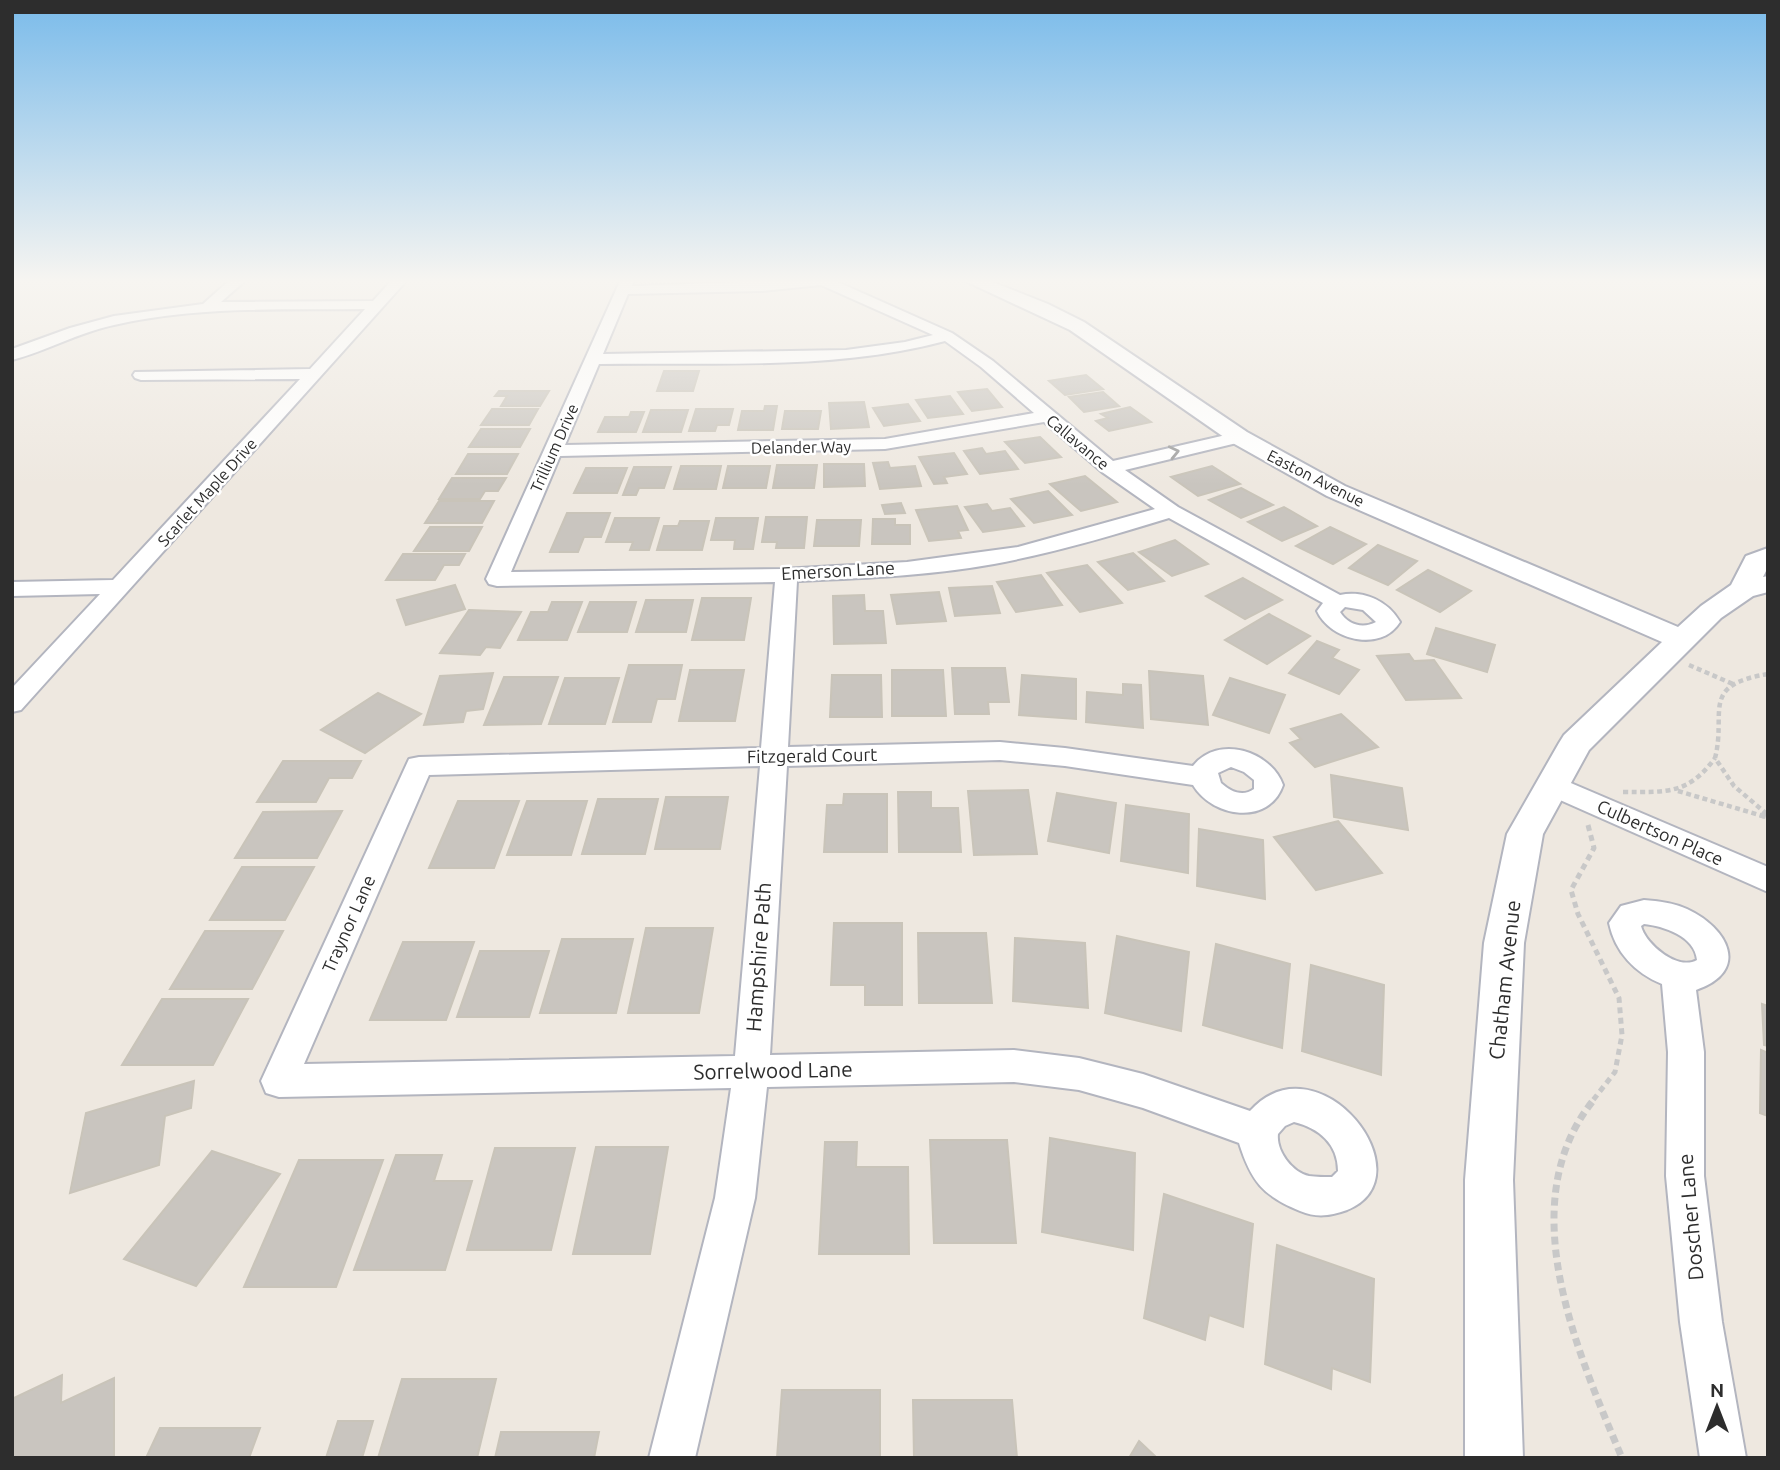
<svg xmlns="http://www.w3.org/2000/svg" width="1780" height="1470" font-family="Ubuntu,sans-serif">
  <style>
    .building { fill: #c9c5bf; stroke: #c9c4b9; stroke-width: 2 }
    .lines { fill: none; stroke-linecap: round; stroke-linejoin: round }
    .minor-casing { stroke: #b3b5bf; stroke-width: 4 }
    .tertiary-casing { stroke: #b3b5bf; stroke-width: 4 }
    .path-far2 { stroke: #c8c8c8; stroke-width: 4.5; stroke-dasharray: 5 3.5; stroke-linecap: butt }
    .path-far1 { stroke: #c8c8c8; stroke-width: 5; stroke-dasharray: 6 4.5; stroke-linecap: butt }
    .path { stroke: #c8c8c8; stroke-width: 7; stroke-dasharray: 8 5; stroke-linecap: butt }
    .minor { fill: #fff; fill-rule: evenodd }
    .tertiary { fill: #fff; fill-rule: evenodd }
    .oneway { stroke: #a0a0a0 }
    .labels { text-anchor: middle; stroke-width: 5; stroke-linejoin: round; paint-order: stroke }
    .far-street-label { font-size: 16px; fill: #2d2d2d; stroke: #fff }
    .street-label { font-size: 18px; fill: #2d2d2d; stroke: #fff }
    .near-street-label { font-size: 21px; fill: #2d2d2d; stroke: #fff }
  </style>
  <rect width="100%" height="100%" fill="#eee8e0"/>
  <g class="building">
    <polygon points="664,371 699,371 693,391 657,391"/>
    <polygon points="1086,375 1103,389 1065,395 1049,381"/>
    <polygon points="987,389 1002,407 972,411 958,392"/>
    <polygon points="499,391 549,391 540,406 501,406 507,396 495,396"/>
    <polygon points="1103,392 1119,406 1084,412 1069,397"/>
    <polygon points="950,396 963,414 928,418 916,400"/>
    <polygon points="864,402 869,427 831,429 829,403"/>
    <polygon points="908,404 920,421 884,426 873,408"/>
    <polygon points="765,406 777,406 773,430 738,430 742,411 764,411"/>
    <polygon points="1130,407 1151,422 1109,431 1096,421 1108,418 1101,414"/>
    <polygon points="492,409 538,409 529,425 481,425"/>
    <polygon points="696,409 733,409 729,425 717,425 715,431 689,431"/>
    <polygon points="651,410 688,410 681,432 643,432"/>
    <polygon points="785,411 821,411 818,429 782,429"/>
    <polygon points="631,412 644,412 636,432 598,432 605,417 629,417"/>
    <polygon points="481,429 530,429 520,447 469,447"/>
    <polygon points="1040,437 1061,457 1025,463 1005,442"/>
    <polygon points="982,448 986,454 1005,451 1018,469 980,474 964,451"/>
    <polygon points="954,453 967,474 944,477 947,483 934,484 919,457"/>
    <polygon points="468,454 518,454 507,474 456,474"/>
    <polygon points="888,462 890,468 915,466 921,486 880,489 873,463"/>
    <polygon points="824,464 864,464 865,486 824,487"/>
    <polygon points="777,465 817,465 814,488 773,488"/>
    <polygon points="681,466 721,466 716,489 674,489"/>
    <polygon points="728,466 770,466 766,488 723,488"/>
    <polygon points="1212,466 1240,484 1198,496 1171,477"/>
    <polygon points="634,467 671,467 664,488 639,488 636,495 623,495"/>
    <polygon points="586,468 627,468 617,493 574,493"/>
    <polygon points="1085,476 1117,502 1081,511 1050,484"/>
    <polygon points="452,478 506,478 498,491 485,491 480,499 439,499"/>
    <polygon points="1241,488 1273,505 1241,518 1209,500"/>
    <polygon points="1048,491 1072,515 1034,523 1011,499"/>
    <polygon points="439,501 494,501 482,523 425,523"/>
    <polygon points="901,503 905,513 885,514 882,505"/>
    <polygon points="987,504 992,511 1010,508 1024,526 983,532 965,507"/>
    <polygon points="957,506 968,530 958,531 961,538 929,541 916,510"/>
    <polygon points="1284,507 1317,526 1282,541 1248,522"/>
    <polygon points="567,513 610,513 601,537 584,537 578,552 550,552"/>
    <polygon points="766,517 807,517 804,548 776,548 777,542 762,542"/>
    <polygon points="615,518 659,518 649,550 630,550 633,542 606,542"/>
    <polygon points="716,518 758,518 753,549 734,549 735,540 711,540"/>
    <polygon points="873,519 895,519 895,525 910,525 910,544 872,544"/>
    <polygon points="817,520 861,520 859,546 814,546"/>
    <polygon points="680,521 709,521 702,550 657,550 664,526 678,526"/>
    <polygon points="430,527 482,527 469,551 414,551"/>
    <polygon points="1330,527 1366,544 1333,564 1296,546"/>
    <polygon points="1175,540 1208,564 1172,576 1139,552"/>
    <polygon points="1378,545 1417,561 1388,585 1349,568"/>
    <polygon points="1133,553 1164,581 1128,590 1098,562"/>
    <polygon points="403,554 465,554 459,565 444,565 435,580 386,580"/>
    <polygon points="1087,565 1122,603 1080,612 1047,573"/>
    <polygon points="1428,570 1471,591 1440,612 1397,590"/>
    <polygon points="1041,575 1062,605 1016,612 997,582"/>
    <polygon points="1243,578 1282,600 1245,619 1206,596"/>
    <polygon points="455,585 465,609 406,625 397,600"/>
    <polygon points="992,586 1000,613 955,616 949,588"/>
    <polygon points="939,592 946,621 897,624 891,595"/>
    <polygon points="864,595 865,611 883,611 886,643 834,644 833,596"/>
    <polygon points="702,598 751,598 744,640 692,640"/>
    <polygon points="646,600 693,600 686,632 636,632"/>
    <polygon points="552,602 582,602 567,640 518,640 531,612 548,612"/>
    <polygon points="590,602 636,602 627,632 578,632"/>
    <polygon points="469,610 521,612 500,648 486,647 480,655 440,653"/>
    <polygon points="1269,614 1310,636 1267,664 1225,640"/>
    <polygon points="1436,628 1495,645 1487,672 1427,654"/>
    <polygon points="1317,641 1339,650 1332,658 1359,670 1339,694 1289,673"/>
    <polygon points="1409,654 1414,661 1434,660 1461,698 1406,700 1377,656"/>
    <polygon points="629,665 682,665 675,699 657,699 651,722 613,722"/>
    <polygon points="952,668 1005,668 1009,702 988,702 989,714 955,714"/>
    <polygon points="690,670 744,670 735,721 679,721"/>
    <polygon points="892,670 943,670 946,716 892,716"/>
    <polygon points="1149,671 1203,676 1208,725 1151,719"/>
    <polygon points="493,673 483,709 466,711 463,722 424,725 440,676"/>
    <polygon points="832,675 881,675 882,717 830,717"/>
    <polygon points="1022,675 1076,679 1076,719 1019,715"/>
    <polygon points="504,677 558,677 541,724 484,725"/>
    <polygon points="565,678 619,678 605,724 549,724"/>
    <polygon points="1230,678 1285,695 1269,733 1213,715"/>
    <polygon points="1123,684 1141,685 1143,728 1086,722 1087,692 1123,695"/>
    <polygon points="378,693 421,714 365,753 321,730"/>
    <polygon points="1341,714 1378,747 1315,767 1290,743 1301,739 1291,729"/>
    <polygon points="283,761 361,761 352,778 329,778 316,802 257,802"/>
    <polygon points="1331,775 1402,788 1408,830 1334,817"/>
    <polygon points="1028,790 1037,854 974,855 968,791"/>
    <polygon points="898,792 931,792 931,808 958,808 961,852 899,852"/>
    <polygon points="1057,793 1116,803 1109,853 1048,841"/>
    <polygon points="844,794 887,794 887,852 824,852 827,805 843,805"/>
    <polygon points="666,797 728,797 720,849 655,849"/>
    <polygon points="598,799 658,799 645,854 582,854"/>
    <polygon points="458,801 519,801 494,868 429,868"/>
    <polygon points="527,801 587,801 571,855 507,855"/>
    <polygon points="1126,805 1189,814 1188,873 1121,861"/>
    <polygon points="342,811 317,858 235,858 263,812"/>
    <polygon points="1338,821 1382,873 1316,890 1274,837"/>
    <polygon points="1199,829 1263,840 1265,899 1197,886"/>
    <polygon points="242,867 314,867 285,920 210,920"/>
    <polygon points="834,923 902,923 902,1005 865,1005 865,985 831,985"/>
    <polygon points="646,928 713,928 699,1013 628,1013"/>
    <polygon points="205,931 283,931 252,989 170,989"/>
    <polygon points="918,933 986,933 992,1003 919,1003"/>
    <polygon points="1117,936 1189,952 1181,1031 1105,1013"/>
    <polygon points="1015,938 1085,943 1088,1008 1013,1001"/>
    <polygon points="562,939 633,939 616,1013 540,1013"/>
    <polygon points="403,942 474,942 446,1020 370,1020"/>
    <polygon points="1216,944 1290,964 1282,1048 1203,1025"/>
    <polygon points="480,951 549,951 529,1017 457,1017"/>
    <polygon points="1311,965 1384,985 1381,1075 1302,1051"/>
    <polygon points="162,999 248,999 213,1065 122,1065"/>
    <polygon points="1762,1004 1768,1006 1768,1046 1764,1045"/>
    <polygon points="1761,1050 1768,1053 1768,1116 1760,1113"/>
    <polygon points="194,1081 191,1108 165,1116 159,1165 70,1193 86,1113"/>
    <polygon points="1050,1138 1135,1153 1133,1250 1042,1232"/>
    <polygon points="930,1140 1007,1140 1016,1243 934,1243"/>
    <polygon points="825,1142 857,1142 856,1167 908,1167 909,1254 819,1254"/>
    <polygon points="596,1147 668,1147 650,1254 573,1254"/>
    <polygon points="495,1148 575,1148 551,1250 467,1250"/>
    <polygon points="212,1151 280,1174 196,1286 124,1259"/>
    <polygon points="396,1155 442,1155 434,1181 472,1181 445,1270 354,1270"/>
    <polygon points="299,1160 383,1160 336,1287 244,1287"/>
    <polygon points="1164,1194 1253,1224 1243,1327 1209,1315 1205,1340 1144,1318"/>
    <polygon points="1277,1245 1374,1279 1370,1382 1332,1368 1331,1389 1265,1364"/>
    <polygon points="62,1375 61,1403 114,1378 114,1458 12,1458 12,1399"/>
    <polygon points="402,1379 496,1379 477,1458 378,1458"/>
    <polygon points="782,1390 880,1390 880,1458 777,1458"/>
    <polygon points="913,1400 1012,1400 1017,1458 914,1458"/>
    <polygon points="338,1421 373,1421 362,1458 326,1458"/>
    <polygon points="160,1428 260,1428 249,1458 146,1458"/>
    <polygon points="501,1432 599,1432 594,1458 495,1458"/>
    <polygon points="1139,1441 1157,1458 1129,1458"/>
  </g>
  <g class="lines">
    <g class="minor-casing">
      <g id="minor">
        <path d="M231 279H247L221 302 373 301 393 279H408L21 710 12 712V688L100 594 12 596V582L113 580 300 379 141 380 135 378 133 375 135 372 310 369 365 309C281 310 196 306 114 325 79 332 47 351 12 360V349L70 328 114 316 203 304Z"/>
        <path d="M621 279H635L632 286 831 279 952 333 993 361 1113 461 1239 432 1245 433 1248 437 1245 441 1125 470 1178 507 1340 595C1364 590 1388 601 1400 622 1381 653 1330 640 1317 611L1323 603 1169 518C1111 536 1053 553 994 564 929 576 863 578 797 581L788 747 1000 742 1065 748 1193 766C1218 734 1271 751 1283 785 1269 826 1213 818 1193 785L1065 766 1000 760 787 766 770 1055 1014 1050 1079 1058 1143 1074 1250 1111C1318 1035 1430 1176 1347 1210 1330 1216 1317 1218 1300 1211 1263 1196 1251 1181 1239 1143L1143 1108 1079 1090 1014 1082 767 1087 755 1198 695 1458H649L715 1198 731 1088 279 1097 266 1093 261 1081 409 759 419 757 761 748 775 582 497 586 489 584 486 579ZM821 285 933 335 905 342 846 350 603 354 628 294 761 291ZM945 341 981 367 1034 413 885 439 565 445 599 364C714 362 833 371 945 341ZM1044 422 1102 472 1155 509 1018 547 907 562 782 569 511 572 560 456 885 449ZM1345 607 1363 610 1376 622C1363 629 1348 625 1340 612ZM760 766 735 1056 304 1064 429 775ZM1231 767 1244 772 1254 780V789C1243 797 1231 792 1221 783L1218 773ZM1294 1122C1319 1128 1338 1144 1338 1171L1332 1177C1325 1177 1316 1177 1309 1176 1292 1172 1276 1151 1278 1134L1285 1126Z"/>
        <polygon points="1552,775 1768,867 1768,892 1542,792 1538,785 1542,778"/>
        <path d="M1644 900C1659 901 1674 903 1687 909 1728 928 1751 971 1696 990L1704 1052V1176L1722 1322 1746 1458H1700L1680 1322 1666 1176 1668 1052 1662 984C1635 973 1615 952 1609 923L1621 906ZM1644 924C1663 926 1695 936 1697 960 1678 971 1646 945 1641 926Z"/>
      </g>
    </g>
    <g class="tertiary-casing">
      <polygon id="tertiary" points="961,279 985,279 1048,304 1084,322 1247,432 1345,486 1678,627 1701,606 1731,585 1746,556 1768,548 1768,567 1763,577 1768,576 1768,592 1753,596 1721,618 1589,750 1543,834 1524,943 1513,1180 1523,1458 1465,1458 1465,1180 1484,943 1507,834 1559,743 1564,735 1662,642 1327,496 1231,442 1070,330"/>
    </g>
    <g class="path-far2">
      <polyline points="1689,665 1733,684"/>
      <path d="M1768 674C1699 685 1727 712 1715 758L1734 786 1768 815"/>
      <polyline points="1678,791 1766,817"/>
      <path d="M1623 792C1666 792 1688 795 1715 758"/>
    </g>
    <g class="path-far1">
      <polyline points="1760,815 1767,817"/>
      <polyline points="1588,825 1594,848 1571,890 1578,914 1619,998 1622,1035 1615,1072 1590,1104"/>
    </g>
    <path class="path" d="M1592 1102C1511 1205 1578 1353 1622 1458"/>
    <use href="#minor" class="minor"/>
    <use href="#tertiary" class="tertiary"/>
  </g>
  <defs><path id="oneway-chevron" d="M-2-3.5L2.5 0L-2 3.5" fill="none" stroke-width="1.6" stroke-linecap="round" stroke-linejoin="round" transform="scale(1.75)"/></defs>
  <use class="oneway" href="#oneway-chevron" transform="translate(1174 452) rotate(-13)"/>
  <linearGradient id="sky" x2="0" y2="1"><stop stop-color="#7abbea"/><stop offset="0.58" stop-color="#f7f5f1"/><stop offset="1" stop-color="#f7f5f1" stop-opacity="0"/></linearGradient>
  <rect width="1780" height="485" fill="url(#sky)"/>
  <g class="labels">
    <g class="far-street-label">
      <text transform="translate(1078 442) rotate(40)" y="6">Callavance</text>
      <text transform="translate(801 447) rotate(-1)" y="6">Delander Way</text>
      <text transform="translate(554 448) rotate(-66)" y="6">Trillium Drive</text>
      <text transform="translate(1316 478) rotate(27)" y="6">Easton Avenue</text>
      <text transform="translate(207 492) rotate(-48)" y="6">Scarlet Maple Drive</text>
    </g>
    <g class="street-label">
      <text transform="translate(838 571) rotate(-3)" y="6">Emerson Lane</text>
      <text transform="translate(812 756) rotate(-1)" y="6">Fitzgerald Court</text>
      <text transform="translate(1660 833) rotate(24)" y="6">Culbertson Place</text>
      <text transform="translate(349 924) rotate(-66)" y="6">Traynor Lane</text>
    </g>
    <g class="near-street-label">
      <text transform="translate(759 957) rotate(-86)" y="7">Hampshire Path</text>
      <text transform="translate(1505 980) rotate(-84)" y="7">Chatham Avenue</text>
      <text transform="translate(773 1071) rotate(-1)" y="7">Sorrelwood Lane</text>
      <text transform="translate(1691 1217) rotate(-95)" y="7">Doscher Lane</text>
    </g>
  </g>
  <rect width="1780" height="1470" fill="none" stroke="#2d2d2d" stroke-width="28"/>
  <g transform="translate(1717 1407)" stroke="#ffffff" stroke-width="5" paint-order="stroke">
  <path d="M0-5L12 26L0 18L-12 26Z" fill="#2d2d2d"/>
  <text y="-10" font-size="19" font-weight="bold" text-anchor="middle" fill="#2d2d2d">N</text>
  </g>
</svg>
